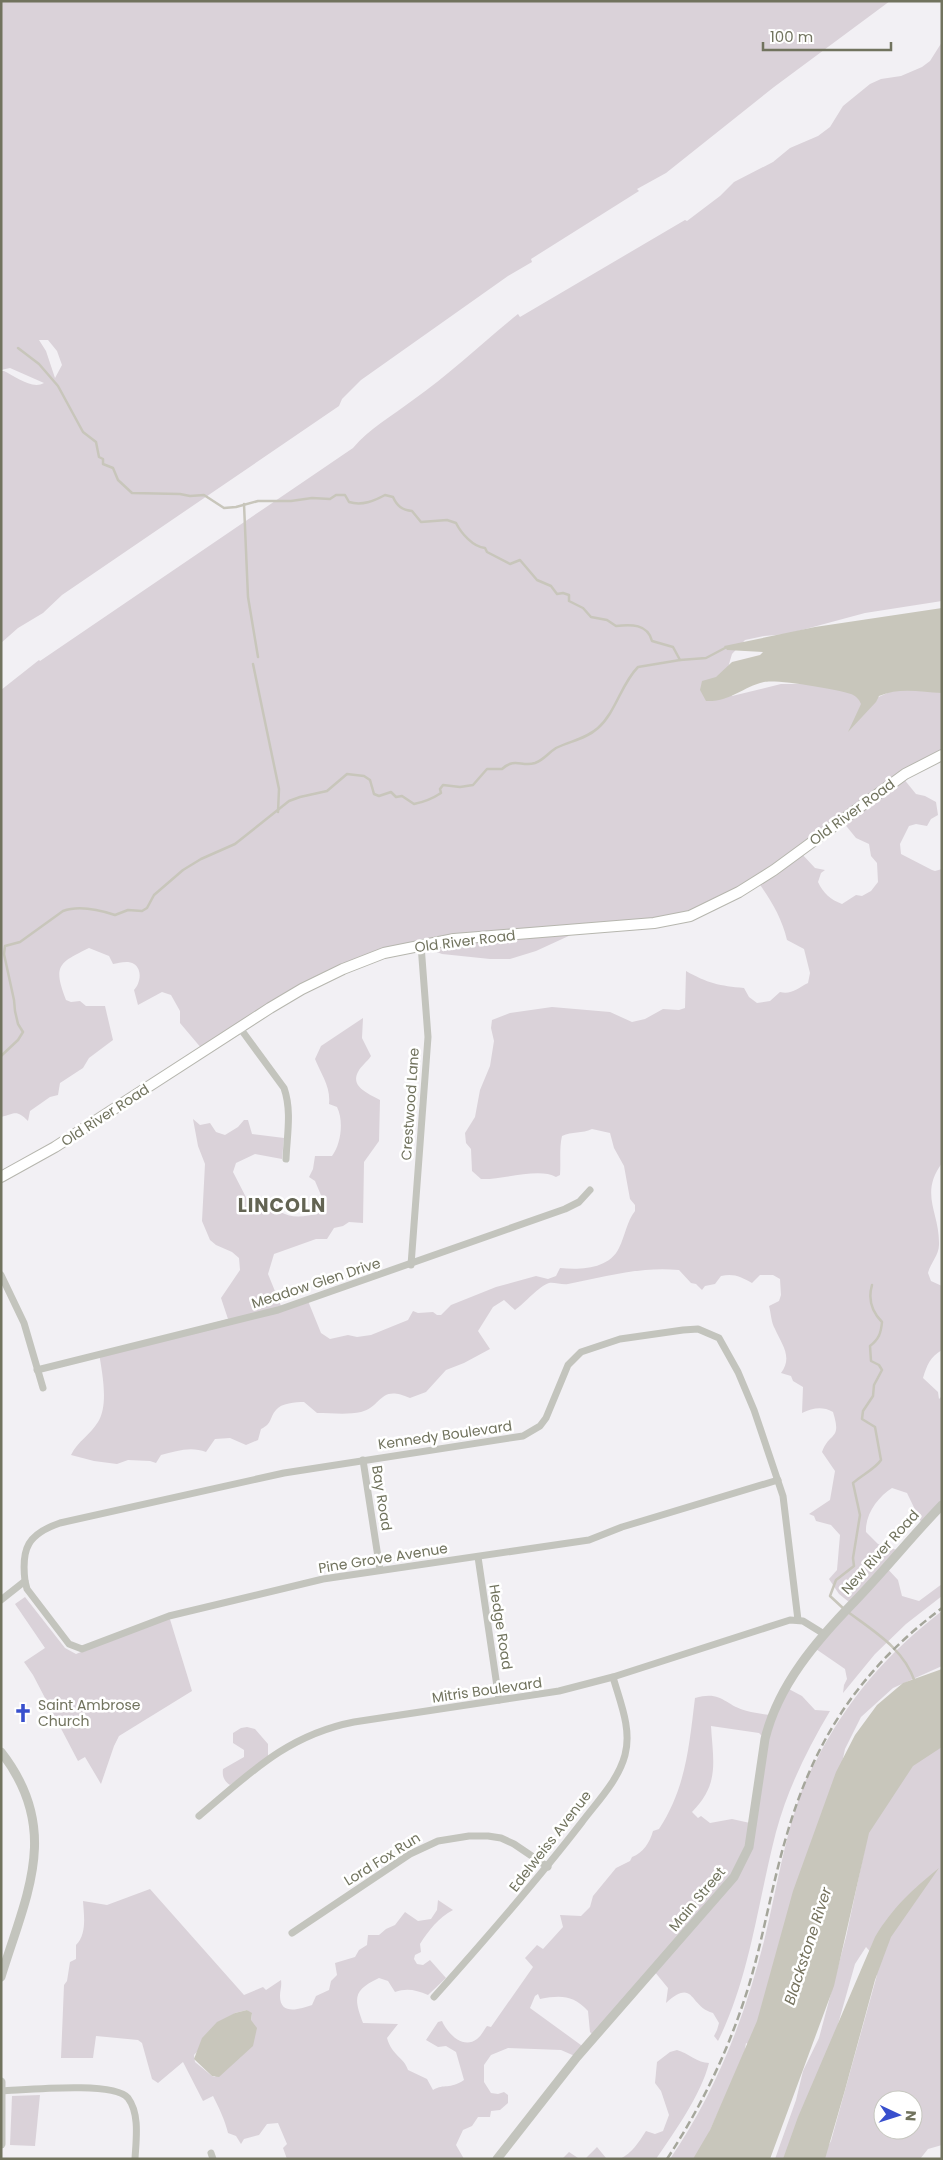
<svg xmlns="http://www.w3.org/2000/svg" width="943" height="2160" font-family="Poppins,sans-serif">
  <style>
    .green { fill: #dad2d9; fill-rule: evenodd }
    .water { fill: #c8c6bb }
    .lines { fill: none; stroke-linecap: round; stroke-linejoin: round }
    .stream { stroke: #c8c6bb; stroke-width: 2.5 }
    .secondary-casing { stroke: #b6b6ae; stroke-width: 12 }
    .minor { stroke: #c3c4bd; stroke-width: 7 }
    .tertiary { stroke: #c3c4bd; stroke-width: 9 }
    .secondary { stroke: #fff; stroke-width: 10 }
    .rail { stroke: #a5a69b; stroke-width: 2.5; stroke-dasharray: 8 4; stroke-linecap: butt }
    .labels { text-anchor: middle; stroke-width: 5; stroke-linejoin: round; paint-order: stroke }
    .street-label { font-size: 14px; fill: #71735e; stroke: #fff }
    .poi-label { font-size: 14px; fill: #71735e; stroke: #fff; text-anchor: start }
    .water-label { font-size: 15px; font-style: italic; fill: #75725d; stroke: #fff }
    .district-label { font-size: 19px; font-weight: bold; letter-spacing: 1px; fill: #636453; stroke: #fff }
  </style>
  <rect width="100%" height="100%" fill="#f2f0f4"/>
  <g class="green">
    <path d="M1 1H890L774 87 666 173 637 189 639 191 531 259 532 262 508 276 361 380 342 399 339 406 62 595 43 613 18 628 1 643V371H4C15 376 32 390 44 383L10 368 1 370ZM39 340H48L57 351 62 365 55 378 46 351Z"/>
    <path d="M942 42V601L865 613 787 634 764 636 745 640 732 654 727 671 732 696 781 684H830L847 685 868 702 900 687 920 691 942 692V755L903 778 916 794 925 796 936 802 938 815 931 819 927 826 916 824 909 826 900 844 901 854 932 870 935 871 942 869V1163C919 1195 940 1212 939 1245 939 1255 930 1264 928 1273L931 1281 942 1286V1350C930 1357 927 1365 923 1378L938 1392 939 1399 942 1396V1505L922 1524 907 1493 892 1488C878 1497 865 1514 866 1532L878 1544 897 1550 884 1565 898 1580 902 1596 919 1601 942 1584V1596L906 1624 875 1654 843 1693 844 1685 847 1679 845 1669 813 1647 849 1602 839 1594 829 1579 837 1570 840 1535 831 1525 816 1521 814 1516 809 1514 830 1500 835 1471 822 1452C830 1431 842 1441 833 1412 822 1406 813 1408 802 1413L803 1387 793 1381 791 1376 781 1373C793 1357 782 1345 775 1329 771 1322 771 1313 769 1306L779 1301 781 1295 780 1279 773 1275H760L752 1283C741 1277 734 1273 721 1276L715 1284 705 1286 702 1290 696 1284 691 1283 679 1270C641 1266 605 1277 568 1284 562 1285 554 1282 549 1283 539 1286 525 1303 515 1310L504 1300 493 1307 478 1331 490 1349 464 1363 446 1370 426 1392 410 1398C379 1384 383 1406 361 1412 348 1415 330 1413 317 1413L304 1402C296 1402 281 1403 276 1410 269 1418 273 1423 261 1429L258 1440 246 1445 230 1438 215 1439 206 1452C191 1446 176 1451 161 1455L156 1463 150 1461 128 1460 117 1464 94 1461 71 1455C78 1441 90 1435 98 1422 109 1405 102 1372 99 1353L228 1319 221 1298 240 1270 239 1258 232 1252 216 1245 210 1240 202 1221 205 1164 198 1146 193 1119 200 1125 210 1123 216 1132 225 1135 238 1127 244 1120H248L252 1134 284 1138 282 1159 255 1154 236 1163 233 1172 250 1205 262 1206 276 1199 279 1211C291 1219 305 1217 319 1213L323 1200 315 1181 309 1177 313 1169 315 1156H332C341 1144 344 1121 337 1107L329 1104C331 1087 321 1074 315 1059L321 1046 363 1018 362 1038 371 1056C367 1062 361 1066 358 1072 350 1087 369 1094 380 1100L379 1141 364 1162 363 1223 349 1222 343 1226 334 1228 327 1239H316L274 1254 268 1274 281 1306 308 1301 321 1333 330 1339 348 1335 357 1337 371 1335 408 1320 413 1311 418 1313 433 1312 437 1315H441L451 1305 496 1287 536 1276 548 1279 556 1276 560 1268C581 1270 609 1269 619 1248 625 1236 627 1221 635 1211V1205L630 1199 624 1166 614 1148 610 1133 592 1129C582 1134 572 1131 562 1136 559 1149 561 1161 560 1175L556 1177C539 1167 503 1180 481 1179L472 1171 471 1149 466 1143 465 1133 475 1117 480 1090 490 1066 494 1041 491 1028 492 1020 510 1013 552 1007 610 1012 632 1022 645 1019 663 1009 679 1010 685 1008 686 971C707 983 720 986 744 988L749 997 757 1003 770 1001 780 992C791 995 798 988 808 983L810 973 804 949 787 940C782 918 771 900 758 882L695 912 573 934 536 951 510 959H490L442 954 434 951 432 943 377 953 202 1049 180 1023V1011L171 995 162 992 138 1005 134 990C140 984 143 970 134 964 128 960 119 963 113 964L109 956 89 948C58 963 53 966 66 1000L71 1002 80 1001 86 1006H105L113 1040 89 1058 83 1068 60 1083 58 1095 50 1097 30 1111 28 1121C16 1109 15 1114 1 1117V690L39 660 40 661 353 448C370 428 392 416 413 400 450 374 483 342 518 314L520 317 685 220 687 221 720 196 734 182 773 162 790 148 818 136 830 127 843 106 870 84 881 79 901 76 922 67 930 61ZM843 822 856 838 869 844 871 856 877 863 878 882 871 891 862 896 856 895 842 904C831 900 823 893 818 882L821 873 825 870 815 868 801 853Z"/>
    <polygon points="25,1597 65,1648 76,1654 169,1616 192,1691 119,1736 114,1746 101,1784 85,1757 78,1761 33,1675 24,1662 45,1648 15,1604"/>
    <path d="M942 1611V1666L893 1688 861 1717 845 1749 838 1782 761 2021 748 2044 746 2043 744 2055 697 2159H670C716 2092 746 2015 765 1937 777 1887 785 1835 803 1787 807 1775 815 1764 820 1753 852 1694 889 1652 942 1611Z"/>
    <path d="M785 1687 802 1696 815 1710 830 1711C807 1750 788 1788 776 1832 758 1901 750 1977 718 2041L714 2036 717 2030 719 2023 713 2013C689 2007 695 1977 666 2003L668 1988 654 1971 595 2037 590 2032 588 2011C573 1995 561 1995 540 1999L538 1994 535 1996 530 2008 585 2048 577 2057 561 2050 508 2048 491 2055 484 2065V2082L491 2093 498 2094 504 2092 508 2095V2103L500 2110 491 2111 490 2117H478L472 2126 463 2130 456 2145 464 2159H287L283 2148 287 2144 278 2123 267 2124 259 2135 244 2139 241 2144 236 2136 228 2133C225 2120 219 2108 213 2096L203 2101 183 2062 158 2083 152 2079 142 2043 138 2040 96 2036 93 2058H61L64 1985 67 1981 70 1962 76 1959V1945C87 1934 84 1916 83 1901L107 1905 150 1889 244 1995 263 1987 266 1990 281 1980C282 1986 280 1990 280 1996 280 2016 300 2009 312 2005L316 1996 329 1990 331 1981 337 1975 335 1963 355 1957 359 1950 367 1945 368 1935H379L386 1929 395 1925 405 1912 418 1921 431 1919 437 1910 438 1900 453 1910C439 1917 428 1931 420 1944L421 1952 415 1955 414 1959 417 1964 423 1965 430 1960 446 1978 428 1995C416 1990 407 1988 395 1992L388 1981 379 1978C354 1990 353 1997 363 2023L398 2024 387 2038C392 2056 404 2057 408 2070L427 2079 433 2090C445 2083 449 2090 464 2080L456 2052 446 2046 438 2047 426 2040 438 2022 442 2021C447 2033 463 2050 477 2039 481 2036 484 2030 487 2026L491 2027 533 1967 525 1958 537 1945 543 1949 563 1927 560 1915 581 1916 590 1907 593 1896 616 1868 630 1861 632 1857C643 1853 650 1842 653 1831L659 1829C686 1788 689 1746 695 1698 722 1690 724 1705 747 1711 754 1713 763 1714 770 1715ZM711 1726 759 1733 764 1738 750 1823 732 1819 710 1823 701 1816 698 1818 692 1812C720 1784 713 1761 711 1726ZM247 2010 252 2014 251 2020 215 2077 212 2076 195 2062 194 2055 235 2013Z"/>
    <path d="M247 1727 255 1729 268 1744V1758L230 1785C224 1781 222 1776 223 1769L244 1757V1750L233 1743V1733L241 1728Z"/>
    <path d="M942 1739V2145L928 2149 920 2159H821L831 2141 836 2123 877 1975V1959L866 1947 855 1964 833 2042 790 2159H775L796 2100 803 2071 819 2038 846 1937 872 1815 895 1769ZM883 2100H913V2130H883Z"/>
    <path d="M677 2050C688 2053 698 2063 709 2063 701 2095 675 2131 656 2159H620C632 2153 639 2142 646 2131L655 2134 663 2131 669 2115 661 2091 655 2083 657 2062 670 2052Z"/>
    <polygon points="40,2095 35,2146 10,2145 12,2096"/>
    <polygon points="597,2147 606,2158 614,2159 562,2159 569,2152 578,2158 586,2158"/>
  </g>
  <g class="water">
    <path d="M942 608V693C920 692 900 687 879 696L876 702 848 732 861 704C859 699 856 696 851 694 837 689 776 679 764 682 742 687 731 702 706 701L700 690 702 681 716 677 732 662 760 655 763 652 727 650 724 646 815 627Z"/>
    <polygon points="942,1669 942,1747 913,1766 869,1833 834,1986 770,2159 693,2159 710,2130 757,2021 793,1891 836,1772 855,1735 877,1705 903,1683"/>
    <path d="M939 1868 891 1937 875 1980 845 2090 825 2159H783L798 2117 875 1937C893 1907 912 1890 939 1868Z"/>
    <polygon points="247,2010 252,2013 251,2020 257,2028 253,2046 219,2077 212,2076 194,2059 202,2038 217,2022 235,2013"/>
  </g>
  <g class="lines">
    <g class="stream">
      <path d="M18 348 39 364 58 386 83 432 96 442 99 457 103 459V464L113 468 118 480 132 493 180 494 190 496 204 495 224 508 236 507 258 501H291L312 498 330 499 336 495H345L349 502C362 506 374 501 385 495L393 497C397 506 402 510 412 511L421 522 447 520 456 523C461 533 473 547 485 548L487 552 510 564 520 560 537 580 551 586 557 594 563 593 569 595V601L583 608 591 617 607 620 616 626C631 624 648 624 652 641L673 647 680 660"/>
      <polyline points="244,504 248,597 258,657"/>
      <polyline points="253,664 279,789 278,812"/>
      <path d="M1 1056 18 1040 23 1032 18 1024 15 1011 14 1000 4 954 5 946 20 942 63 911C79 905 100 910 115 915L128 910 142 911 147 908 154 895 183 870 201 859 235 844 289 801 300 797 327 791 347 774 364 776 370 780 374 794 379 796 391 792 396 797 402 796 414 804C424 802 432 799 441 793L440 789 443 785 460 787 473 785 487 769H502C515 757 521 767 535 763 544 760 548 753 556 748 570 741 586 739 598 728 616 712 621 684 638 667L680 660 706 658 725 648"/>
      <path d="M844 1609 830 1596 836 1580 854 1566 853 1558 860 1515 853 1483C862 1475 875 1469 881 1460L875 1427 862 1419 863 1411 873 1396 874 1385 882 1370 879 1365 871 1361 870 1346C879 1339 881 1333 882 1322 872 1312 868 1299 872 1285"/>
      <path d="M848 1612C875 1632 904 1649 915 1682"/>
    </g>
    <g class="secondary-casing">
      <polyline id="secondary" points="1,1177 55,1147 270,1008 302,989 343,969 384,953 454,939 654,923 690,916 739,892 774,870 905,774 942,755"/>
    </g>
    <g class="minor">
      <path d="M240 1028 284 1088C292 1111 287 1135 286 1159"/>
      <polyline points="411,1265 428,1037 421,945"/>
      <polyline points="1,1275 24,1323 43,1388"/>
      <polyline points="37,1370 278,1310 565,1209 579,1202 590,1190"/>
      <polyline points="363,1460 380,1570"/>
      <polyline points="478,1557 499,1700"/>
      <polyline points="25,1581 27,1589 69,1644 82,1649 169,1616 323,1579 589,1540 622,1527 778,1480"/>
      <path d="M1 1600 25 1581C21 1548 28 1534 60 1523L284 1473 523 1436 540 1426 546 1418 568 1365 581 1352 620 1339 683 1330 698 1329 719 1338 738 1372 754 1410 783 1496 798 1620"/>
      <path d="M199 1816C249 1774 287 1735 354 1722L559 1691 613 1677 790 1620 803 1621 824 1634"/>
      <polyline points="292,1933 410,1854 438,1841 469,1836 488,1836 501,1838 514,1844 548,1867"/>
      <path d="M434 1997C485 1940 535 1883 582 1822 597 1802 618 1781 625 1755 632 1729 620 1702 613 1677"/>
      <path d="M2 2091C26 2090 114 2081 128 2098 140 2114 136 2140 135 2159"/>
      <polyline points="211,2153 213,2159"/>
    </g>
    <g class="tertiary">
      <path d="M1 1752C62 1830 26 1895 1 1977"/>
      <polyline points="1,2082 1,2144"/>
      <path d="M497 2159 577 2057 734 1877 749 1847 765 1739C778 1685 817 1640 855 1601 885 1570 912 1536 942 1505"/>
    </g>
    <use href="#secondary" class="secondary"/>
    <path class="rail" d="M667 2159C703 2104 730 2047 749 1985 764 1935 772 1884 787 1834 815 1738 861 1669 942 1608"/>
  </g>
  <defs>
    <g id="church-bare" transform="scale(1.5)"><path d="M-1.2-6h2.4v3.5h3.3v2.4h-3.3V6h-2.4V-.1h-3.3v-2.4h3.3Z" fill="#384fcd" stroke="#fff" stroke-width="2.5" paint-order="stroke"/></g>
  </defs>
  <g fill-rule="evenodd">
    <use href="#church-bare" x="23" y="1713"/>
  </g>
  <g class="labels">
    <g class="street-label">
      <text transform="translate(852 812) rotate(-36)" y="5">Old River Road</text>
      <text transform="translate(465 941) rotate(-7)" y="5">Old River Road</text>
      <text transform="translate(410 1104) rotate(-86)" y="5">Crestwood Lane</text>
      <text transform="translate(105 1115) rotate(-33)" y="5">Old River Road</text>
      <text transform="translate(316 1283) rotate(-18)" y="5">Meadow Glen Drive</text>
      <text transform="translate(445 1435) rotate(-8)" y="5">Kennedy Boulevard</text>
      <text transform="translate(382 1498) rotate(81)" y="5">Bay Road</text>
      <text transform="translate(880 1552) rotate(-48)" y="5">New River Road</text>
      <text transform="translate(383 1558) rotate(-9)" y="5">Pine Grove Avenue</text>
      <text transform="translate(501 1627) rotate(81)" y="5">Hedge Road</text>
      <text transform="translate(487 1690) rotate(-8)" y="5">Mitris Boulevard</text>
      <text transform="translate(550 1841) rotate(-52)" y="5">Edelweiss Avenue</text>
      <text transform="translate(382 1859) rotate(-32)" y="5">Lord Fox Run</text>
      <text transform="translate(697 1899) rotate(-50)" y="5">Main Street</text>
    </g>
    <g class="poi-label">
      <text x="38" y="1710">Saint Ambrose<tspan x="38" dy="16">Church</tspan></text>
    </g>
    <g class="water-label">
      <text transform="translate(808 1946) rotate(-72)" y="5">Blackstone River</text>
    </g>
    <g class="district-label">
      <text x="282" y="1212">LINCOLN</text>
    </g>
  </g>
  <rect width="943" height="2160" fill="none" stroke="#71735e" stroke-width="5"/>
  <g transform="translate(898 2115) rotate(94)"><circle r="24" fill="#ffffff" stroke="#c6c7bf"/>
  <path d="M0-4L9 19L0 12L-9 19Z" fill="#384fcd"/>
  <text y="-8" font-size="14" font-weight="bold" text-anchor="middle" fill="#71735e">N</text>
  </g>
  <path d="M763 42v8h128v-8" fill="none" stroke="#71735e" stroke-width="2.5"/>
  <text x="770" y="42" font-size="15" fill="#71735e" stroke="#ffffff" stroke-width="4" paint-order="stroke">100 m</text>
</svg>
